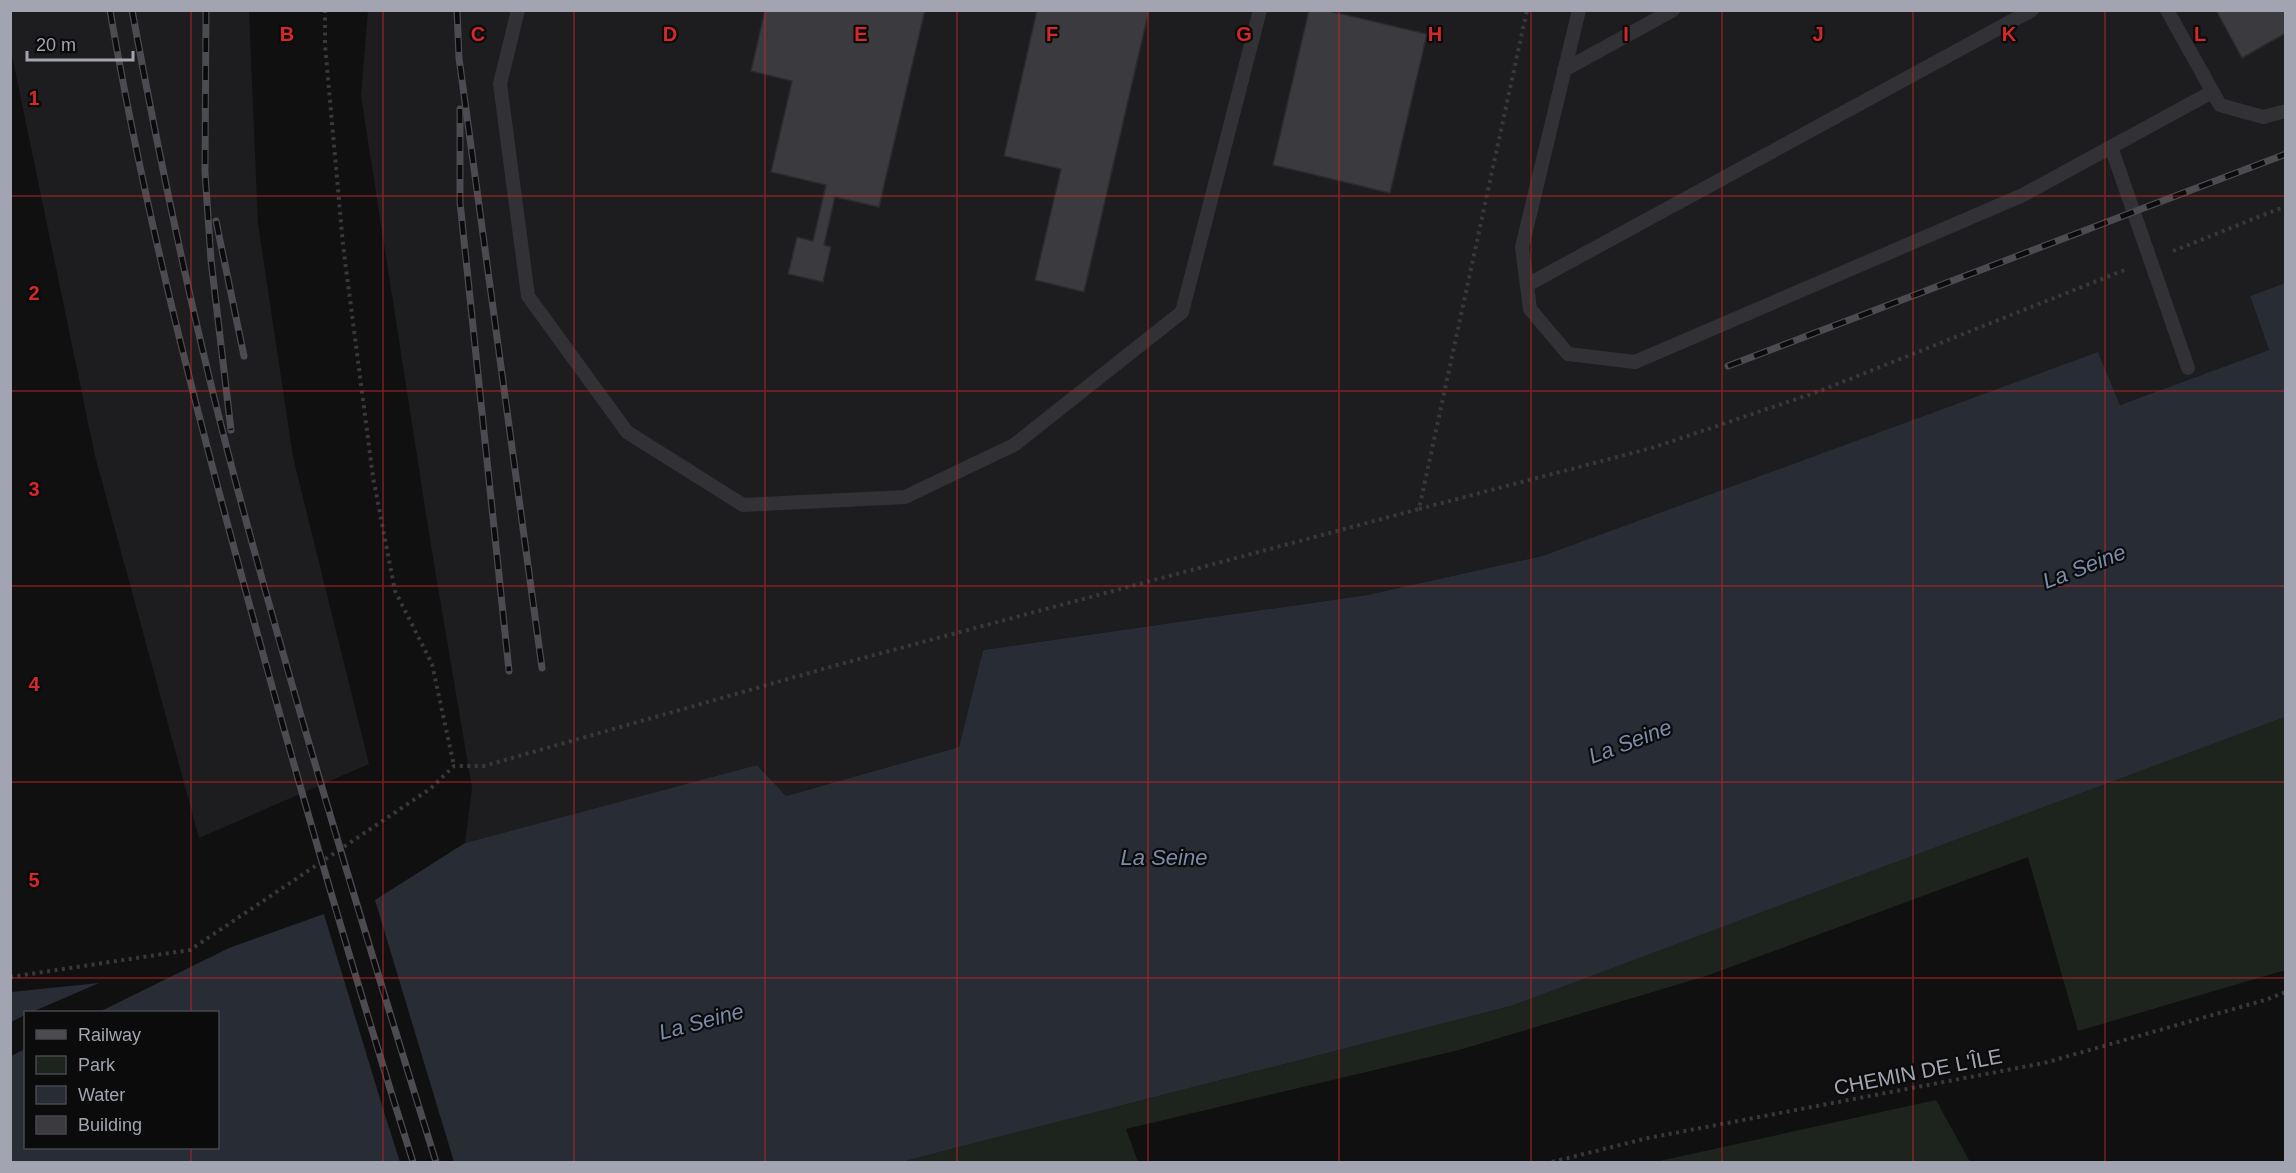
<svg xmlns="http://www.w3.org/2000/svg" width="2296" height="1173" font-family="Arial,sans-serif">
  <style>
    .built { fill: #1d1c1e }
    .green { fill: #1d241e }
    .water { fill: #282c34 }
    .pier { fill: #101011 }
    .building { fill: #3b3a3e; stroke: #2b2a2d; stroke-width: 1.5 }
    .lines { fill: none; stroke-linecap: round; stroke-linejoin: round }
    .path { stroke: #38383d; stroke-width: 4; stroke-dasharray: 3 4.5; stroke-linecap: butt }
    .service { stroke: #323136; stroke-width: 14 }
    .rail-casing { stroke: #4b4b51; stroke-width: 7 }
    .rail { stroke: #0b0b0c; stroke-width: 4.5; stroke-dasharray: 14; stroke-linecap: butt }
    .grid { fill: none; stroke: #d62828; stroke-width: 1.5; stroke-opacity: 0.55 }
    .labels { text-anchor: middle; stroke-width: 4.5; stroke-linejoin: round; paint-order: stroke }
    .street-label { font-size: 21px; fill: #a2a4b1; stroke: #0b0b0c }
    .water-label { font-size: 22px; font-style: italic; fill: #7b8cab; stroke: #0b0b0c }
    .grid-label { font-size: 20px; text-anchor: middle; font-weight: bold; fill: #d62828; stroke: #0b0b0c; stroke-width: 4.5; stroke-linejoin: round; paint-order: stroke }
  </style>
  <rect width="100%" height="100%" fill="#101011"/>
  <g class="built">
    <polygon points="368,10 2285,11 2285,283 2250,296 2269,350 2120,405 2098,353 1542,556 1367,595 983,650 959,747 786,796 757,765 465,843 472,788 431,546 361,96"/>
    <polygon points="10,11 249,11 258,224 293,457 369,764 199,838 95,456 11,51"/>
  </g>
  <g class="green">
    <polygon points="2285,717 2286,970 2282,971 2078,1031 2028,857 1706,976 1459,1050 1126,1129 1138,1162 901,1162 1511,1006"/>
    <polygon points="1936,1100 1970,1162 1655,1162"/>
  </g>
  <g class="water">
    <polygon points="2285,283 2285,717 1511,1006 901,1162 11,1162 11,1056 25,1049 26,1148 218,1148 218,1012 99,1012 229,948 324,914 375,900 465,843 757,765 786,796 959,747 983,650 1367,595 1542,556 2098,352 2120,405 2269,350 2250,296"/>
    <polygon points="99,983 32,1012 26,1012 25,1015 11,1022 11,992"/>
  </g>
  <polygon class="pier" points="374,897 375,900 454,1162 400,1162 384,1112 323,911"/>
  <g class="building">
    <polygon points="765,10 925,10 879,207 835,197 824,245 831,247 823,282 788,274 797,237 813,241 826,185 771,172 792,81 751,71"/>
    <polygon points="1037,10 1149,10 1084,292 1035,280 1061,169 1004,156"/>
    <polygon points="1309,10 1325,10 1427,34 1390,193 1273,165"/>
    <polygon points="2216,10 2286,10 2286,33 2242,58"/>
  </g>
  <g class="lines">
    <g class="path">
      <polyline points="325,10 325,45 343,245 373,477 395,591 432,664 454,766"/>
      <polyline points="2173,251 2286,206"/>
      <polyline points="1419,509 1655,447 1817,392 2127,269"/>
      <polyline points="10,977 190,950 430,789 454,766 484,766 837,665 1419,509 1527,10"/>
      <polyline points="1552,1162 1648,1138 2044,1063 2265,1000 2286,992"/>
    </g>
    <g class="service">
      <polyline points="518,10 500,84 528,296 627,432 743,505 905,497 1014,445 1182,312 1260,10"/>
      <polyline points="1579,10 1522,247 1530,309 1568,354 1635,362 2023,195 2212,92"/>
      <polyline points="2167,10 2220,105 2263,117 2286,111"/>
      <polyline points="1564,70 1673,10"/>
      <polyline points="2111,147 2188,368"/>
      <polyline points="1527,285 2032,10"/>
    </g>
    <g class="rail-casing">
      <g id="rail">
        <path d="M110 10C142 199 190 386 240 570 294 769 351 966 413 1162"/>
        <path d="M132 10C163 179 199 348 244 513 303 731 369 947 436 1162"/>
        <polyline points="206,10 205,172 211,260 231,430"/>
        <polyline points="457,10 459,58 542,668"/>
        <polyline points="460,109 460,202 509,671"/>
        <polyline points="216,221 244,356"/>
        <polyline points="1728,366 2286,154"/>
      </g>
    </g>
    <use href="#rail" class="rail"/>
  </g>
  <path class="grid" d="M191 10V1012M383 10V1162M574 10V1162M765 10V1162M957 10V1162M1148 10V1162M1339 10V1162M1531 10V1162M1722 10V1162M1913 10V1162M2105 10V1162M10 196H2286M10 391H2286M10 586H2286M10 782H2286M10 978H2286M191 1148V1162"/>
  <g class="labels">
    <g class="street-label">
      <text transform="translate(1918 1072) rotate(-11)" y="7">CHEMIN DE L'ÎLE</text>
    </g>
    <g class="water-label">
      <text transform="translate(2084 566) rotate(-21)" y="8">La Seine</text>
      <text transform="translate(1630 741) rotate(-21)" y="8">La Seine</text>
      <text x="1164" y="865">La Seine</text>
      <text transform="translate(701 1021) rotate(-15)" y="8">La Seine</text>
    </g>
  </g>
  <g class="grid-label">
    <text x="287" y="41">B</text>
    <text x="478" y="41">C</text>
    <text x="670" y="41">D</text>
    <text x="861" y="41">E</text>
    <text x="1052" y="41">F</text>
    <text x="1244" y="41">G</text>
    <text x="1435" y="41">H</text>
    <text x="1626" y="41">I</text>
    <text x="1818" y="41">J</text>
    <text x="2009" y="41">K</text>
    <text x="2200" y="41">L</text>
    <text x="34" y="105">1</text>
    <text x="34" y="300">2</text>
    <text x="34" y="496">3</text>
    <text x="34" y="691">4</text>
    <text x="34" y="887">5</text>
  </g>
  <rect width="2296" height="1173" fill="none" stroke="#a2a4b1" stroke-width="24"/>
  <rect x="24" y="1011" width="195" height="138" fill="#0b0b0c" stroke="#47484e" stroke-width="1.5"/>
  <rect x="36" y="1030" width="30" height="9" fill="#4b4b51" stroke="#47484e" stroke-width="1.5"/>
  <text x="78" y="1041" font-size="18" fill="#a2a4b1">Railway</text>
  <rect x="36" y="1056" width="30" height="18" fill="#1d241e" stroke="#47484e" stroke-width="1.5"/>
  <text x="78" y="1071" font-size="18" fill="#a2a4b1">Park</text>
  <rect x="36" y="1086" width="30" height="18" fill="#282c34" stroke="#47484e" stroke-width="1.5"/>
  <text x="78" y="1101" font-size="18" fill="#a2a4b1">Water</text>
  <rect x="36" y="1116" width="30" height="18" fill="#3b3a3e" stroke="#47484e" stroke-width="1.5"/>
  <text x="78" y="1131" font-size="18" fill="#a2a4b1">Building</text>
  <path d="M27 51v9h106v-9" fill="none" stroke="#a2a4b1" stroke-width="3"/>
  <text x="36" y="51" font-size="18" fill="#a2a4b1" stroke="#0b0b0c" stroke-width="4.5" paint-order="stroke">20 m</text>
</svg>
